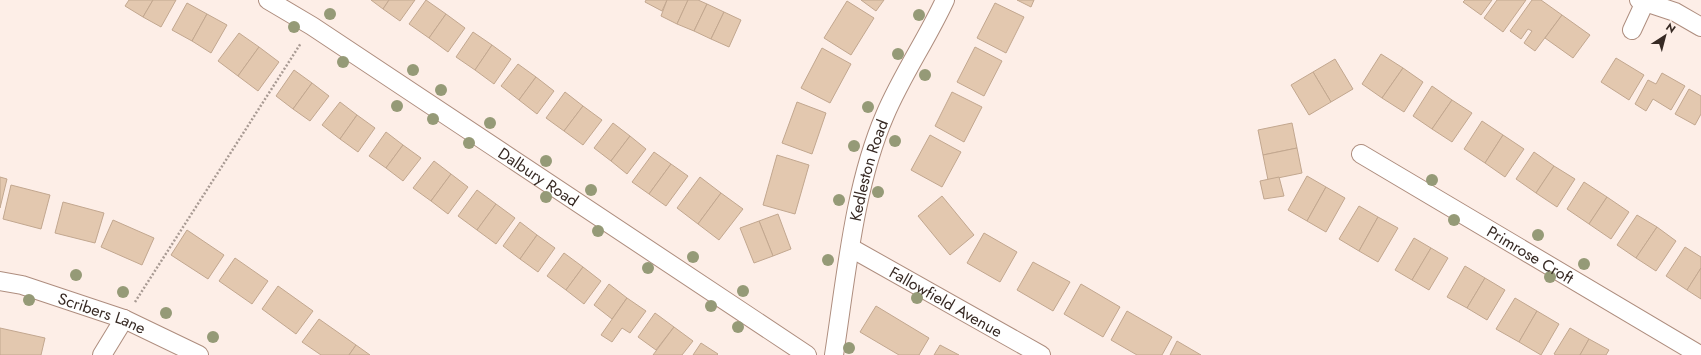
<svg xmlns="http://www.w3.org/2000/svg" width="1701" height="355" font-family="Jost,sans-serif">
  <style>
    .building { fill: #e3c8af; stroke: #c2a78f }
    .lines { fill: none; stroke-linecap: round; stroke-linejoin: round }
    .minor-casing { stroke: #ae8d7e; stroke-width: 20 }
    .path { stroke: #a89a93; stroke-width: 2.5; stroke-dasharray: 2 2; stroke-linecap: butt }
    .minor { stroke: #fff; stroke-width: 18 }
    .tree { fill: #959a77 }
    .labels { text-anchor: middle; stroke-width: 4; stroke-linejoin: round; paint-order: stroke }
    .street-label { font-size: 16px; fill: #372a24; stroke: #fdeee7 }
  </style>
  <rect width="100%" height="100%" fill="#fdeee7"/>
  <g class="building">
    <polygon points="129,0 153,0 143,17 125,6"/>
    <polygon points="153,0 176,0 161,27 143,17"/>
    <polygon points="371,0 389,0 383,9"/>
    <polygon points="389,0 415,0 400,21 383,9"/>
    <polygon points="426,0 446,14 429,38 409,24"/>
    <polygon points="646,0 667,0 662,11 645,2"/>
    <polygon points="667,0 688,0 677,24 661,16"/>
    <polygon points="688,0 698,0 707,4 694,31 677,24"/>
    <polygon points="861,0 884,0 876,11"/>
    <polygon points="1017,0 1034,0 1031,7"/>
    <polygon points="1465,0 1492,0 1481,15 1463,2"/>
    <polygon points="1497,0 1526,0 1503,32 1484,18"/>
    <polygon points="1532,0 1541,0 1562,15 1535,51 1524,43 1532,31 1528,29 1521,39 1510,31"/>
    <polygon points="847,1 874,18 851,55 824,38"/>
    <polygon points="187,3 207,14 192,41 172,30"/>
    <polygon points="995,3 1024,17 1006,53 977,38"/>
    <polygon points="707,4 724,12 711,39 694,31"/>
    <polygon points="724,12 741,20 729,47 711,39"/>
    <polygon points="207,14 227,25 211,53 192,41"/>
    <polygon points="446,14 465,28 448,52 429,38"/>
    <polygon points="1562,15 1590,35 1573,58 1545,38"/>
    <polygon points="473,32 492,45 475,70 456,57"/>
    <polygon points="239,33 259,47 238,76 218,61"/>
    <polygon points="492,45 511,59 494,84 475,70"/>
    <polygon points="259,47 279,62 258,91 238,76"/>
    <polygon points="975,47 1002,61 984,96 957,82"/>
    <polygon points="822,48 851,64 830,103 801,88"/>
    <polygon points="1381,54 1403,68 1382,98 1362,84"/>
    <polygon points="1616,58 1644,75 1629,100 1601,82"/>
    <polygon points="1335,59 1353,89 1331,102 1313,72"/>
    <polygon points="518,64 536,77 519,100 501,86"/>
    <polygon points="1403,68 1423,82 1404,112 1382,98"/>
    <polygon points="294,70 312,83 293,109 276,96"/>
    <polygon points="1313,72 1331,102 1309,115 1291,85"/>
    <polygon points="1662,73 1685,86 1671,110 1653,99 1646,111 1635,104 1648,80 1656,84"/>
    <polygon points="536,77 554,91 537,114 519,100"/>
    <polygon points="312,83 329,96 310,121 293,109"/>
    <polygon points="1432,86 1452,100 1432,129 1413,116"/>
    <polygon points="1689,89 1701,96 1701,114 1695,125 1675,114"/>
    <polygon points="565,92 583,106 564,131 546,118"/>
    <polygon points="952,92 982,107 964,142 935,126"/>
    <polygon points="1452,100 1472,113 1452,142 1432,129"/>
    <polygon points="340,102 357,115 340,139 322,125"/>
    <polygon points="797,102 826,113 812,154 782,143"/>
    <polygon points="583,106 602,120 583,145 564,131"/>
    <polygon points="357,115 375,128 358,152 340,139"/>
    <polygon points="1482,121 1503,135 1485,163 1464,149"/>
    <polygon points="613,123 630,136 611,161 594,148"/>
    <polygon points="1292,123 1297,148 1263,155 1258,130"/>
    <polygon points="386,132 403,145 386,168 369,156"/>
    <polygon points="930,135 961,152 942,187 911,170"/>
    <polygon points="1503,135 1524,149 1505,177 1485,163"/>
    <polygon points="630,136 646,149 627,174 611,161"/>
    <polygon points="403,145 421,158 403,181 386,168"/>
    <polygon points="1297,148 1302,173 1268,180 1263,155"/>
    <polygon points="654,152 671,164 649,194 632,182"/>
    <polygon points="1534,152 1554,166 1536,193 1516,179"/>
    <polygon points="777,155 809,165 795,214 763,205"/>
    <polygon points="434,161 451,174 431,201 413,188"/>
    <polygon points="671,164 688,176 666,206 649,194"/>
    <polygon points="1554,166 1575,179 1557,207 1536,193"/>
    <polygon points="451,174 468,187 448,214 431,201"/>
    <polygon points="1307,176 1326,187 1307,221 1288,210"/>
    <polygon points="0,177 7,179 0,208"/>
    <polygon points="700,177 721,193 698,224 677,208"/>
    <polygon points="1279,177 1284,196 1264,199 1260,181"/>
    <polygon points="1584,182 1607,197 1589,224 1567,209"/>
    <polygon points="11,185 50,195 41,229 3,219"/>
    <polygon points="1326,187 1345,198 1326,232 1307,221"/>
    <polygon points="477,190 496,204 477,230 458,216"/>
    <polygon points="721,193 743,209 719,240 698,224"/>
    <polygon points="942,196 974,235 950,255 918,216"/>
    <polygon points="1607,197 1629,212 1611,239 1589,224"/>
    <polygon points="63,202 104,213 95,243 55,233"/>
    <polygon points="496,204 515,218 496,244 477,230"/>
    <polygon points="1359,206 1378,217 1359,251 1339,239"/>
    <polygon points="778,214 791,249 773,256 759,221"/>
    <polygon points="1637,215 1657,227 1636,258 1617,245"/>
    <polygon points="1378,217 1398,228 1378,262 1359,251"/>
    <polygon points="113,220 154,238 142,265 101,247"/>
    <polygon points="759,221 773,256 754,263 740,228"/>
    <polygon points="520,222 537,235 520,259 503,246"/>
    <polygon points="1657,227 1676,241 1656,271 1636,258"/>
    <polygon points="187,230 224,255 208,279 171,255"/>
    <polygon points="984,233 1017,252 1000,282 967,263"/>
    <polygon points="537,235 555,248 538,272 520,259"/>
    <polygon points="1414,238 1431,248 1412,280 1395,270"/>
    <polygon points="1685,247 1701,257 1701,268 1687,290 1666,276"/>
    <polygon points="1431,248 1448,258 1429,290 1412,280"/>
    <polygon points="564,253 583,267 566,290 547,276"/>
    <polygon points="235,258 268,281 252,304 219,281"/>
    <polygon points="1033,262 1070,282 1053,311 1017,290"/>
    <polygon points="1465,266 1485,278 1467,308 1447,297"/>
    <polygon points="583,267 601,281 584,304 566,290"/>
    <polygon points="1701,268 1701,299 1687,290"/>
    <polygon points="1485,278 1505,290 1487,320 1467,308"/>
    <polygon points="609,284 627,298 612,319 594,305"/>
    <polygon points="1081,284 1120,307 1103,337 1064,314"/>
    <polygon points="278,286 313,311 296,334 262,309"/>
    <polygon points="627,298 646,311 630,333 622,328 612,342 601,335"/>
    <polygon points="1515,298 1537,311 1519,342 1496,329"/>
    <polygon points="876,306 929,338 919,355 899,355 860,332"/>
    <polygon points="1127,311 1172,337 1162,355 1137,355 1111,340"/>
    <polygon points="1537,311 1559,324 1541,355 1519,342"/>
    <polygon points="655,313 674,327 656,350 638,337"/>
    <polygon points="319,319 356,345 349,355 321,355 302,342"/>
    <polygon points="674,327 693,341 682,355 653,355"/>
    <polygon points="0,328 45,338 41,355 0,355"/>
    <polygon points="1570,328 1589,339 1580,355 1556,355 1554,354"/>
    <polygon points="1589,339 1609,350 1606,355 1580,355"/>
    <polygon points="1177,341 1201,355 1170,355"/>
    <polygon points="701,343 718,354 717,355 693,355"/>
    <polygon points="356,345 370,355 349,355"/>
    <polygon points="940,345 959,355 934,355"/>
  </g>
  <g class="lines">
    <g class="minor-casing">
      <g id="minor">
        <path id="s1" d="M268 0 312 26 807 355"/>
        <polyline points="1639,0 1675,12 1701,27"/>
        <polyline points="1632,30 1645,2"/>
        <path id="s2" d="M1361 154 1700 355"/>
        <path id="s3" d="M851 248 1041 355"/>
        <path id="s4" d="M0 281 22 285 124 319 199 355"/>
        <polyline points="102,355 124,319"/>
        <path id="s5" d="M834 355C846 278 854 186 885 115 902 75 927 39 945 0"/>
      </g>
    </g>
    <polyline class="path" points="135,302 301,43"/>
    <use href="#minor" class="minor"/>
  </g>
  <g class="tree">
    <circle cx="330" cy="14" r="6"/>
    <circle cx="919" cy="15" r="6"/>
    <circle cx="294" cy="27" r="6"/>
    <circle cx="898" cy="54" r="6"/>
    <circle cx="343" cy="62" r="6"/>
    <circle cx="413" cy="70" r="6"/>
    <circle cx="925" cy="75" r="6"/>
    <circle cx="441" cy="90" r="6"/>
    <circle cx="397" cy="106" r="6"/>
    <circle cx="868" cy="107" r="6"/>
    <circle cx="433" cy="119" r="6"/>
    <circle cx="490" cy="123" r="6"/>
    <circle cx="895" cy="141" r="6"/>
    <circle cx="469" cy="143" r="6"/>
    <circle cx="854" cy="146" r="6"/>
    <circle cx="546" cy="161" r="6"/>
    <circle cx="1432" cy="180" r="6"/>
    <circle cx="591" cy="190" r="6"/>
    <circle cx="878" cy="192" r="6"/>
    <circle cx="546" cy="197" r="6"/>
    <circle cx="839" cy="200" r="6"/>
    <circle cx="1454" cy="220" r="6"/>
    <circle cx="598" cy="231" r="6"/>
    <circle cx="1538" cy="235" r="6"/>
    <circle cx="693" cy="257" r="6"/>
    <circle cx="828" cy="260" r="6"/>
    <circle cx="1584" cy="264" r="6"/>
    <circle cx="648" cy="268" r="6"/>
    <circle cx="76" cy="275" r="6"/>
    <circle cx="1550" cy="277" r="6"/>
    <circle cx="743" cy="291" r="6"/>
    <circle cx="123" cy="292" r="6"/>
    <circle cx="917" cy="298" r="6"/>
    <circle cx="29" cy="300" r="6"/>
    <circle cx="711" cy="306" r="6"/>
    <circle cx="166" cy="313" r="6"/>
    <circle cx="738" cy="327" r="6"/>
    <circle cx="213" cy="337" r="6"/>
    <circle cx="849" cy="348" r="6"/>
  </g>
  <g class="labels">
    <g class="street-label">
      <text dy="6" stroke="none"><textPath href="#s5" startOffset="188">Kedleston Road</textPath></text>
      <text dy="6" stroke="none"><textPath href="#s1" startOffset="323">Dalbury Road</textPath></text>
      <text dy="6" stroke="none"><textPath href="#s2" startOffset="197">Primrose Croft</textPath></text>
      <text dy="6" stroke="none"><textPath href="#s3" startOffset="109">Fallowfield Avenue</textPath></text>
      <text dy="6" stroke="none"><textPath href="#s4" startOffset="107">Scribers Lane</textPath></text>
    </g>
  </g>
  <g transform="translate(1665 36) rotate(36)" stroke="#fdeee7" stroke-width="3" paint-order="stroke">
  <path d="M0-3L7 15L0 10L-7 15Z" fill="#372a24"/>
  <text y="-6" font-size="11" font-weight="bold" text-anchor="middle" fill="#372a24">N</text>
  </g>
</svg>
